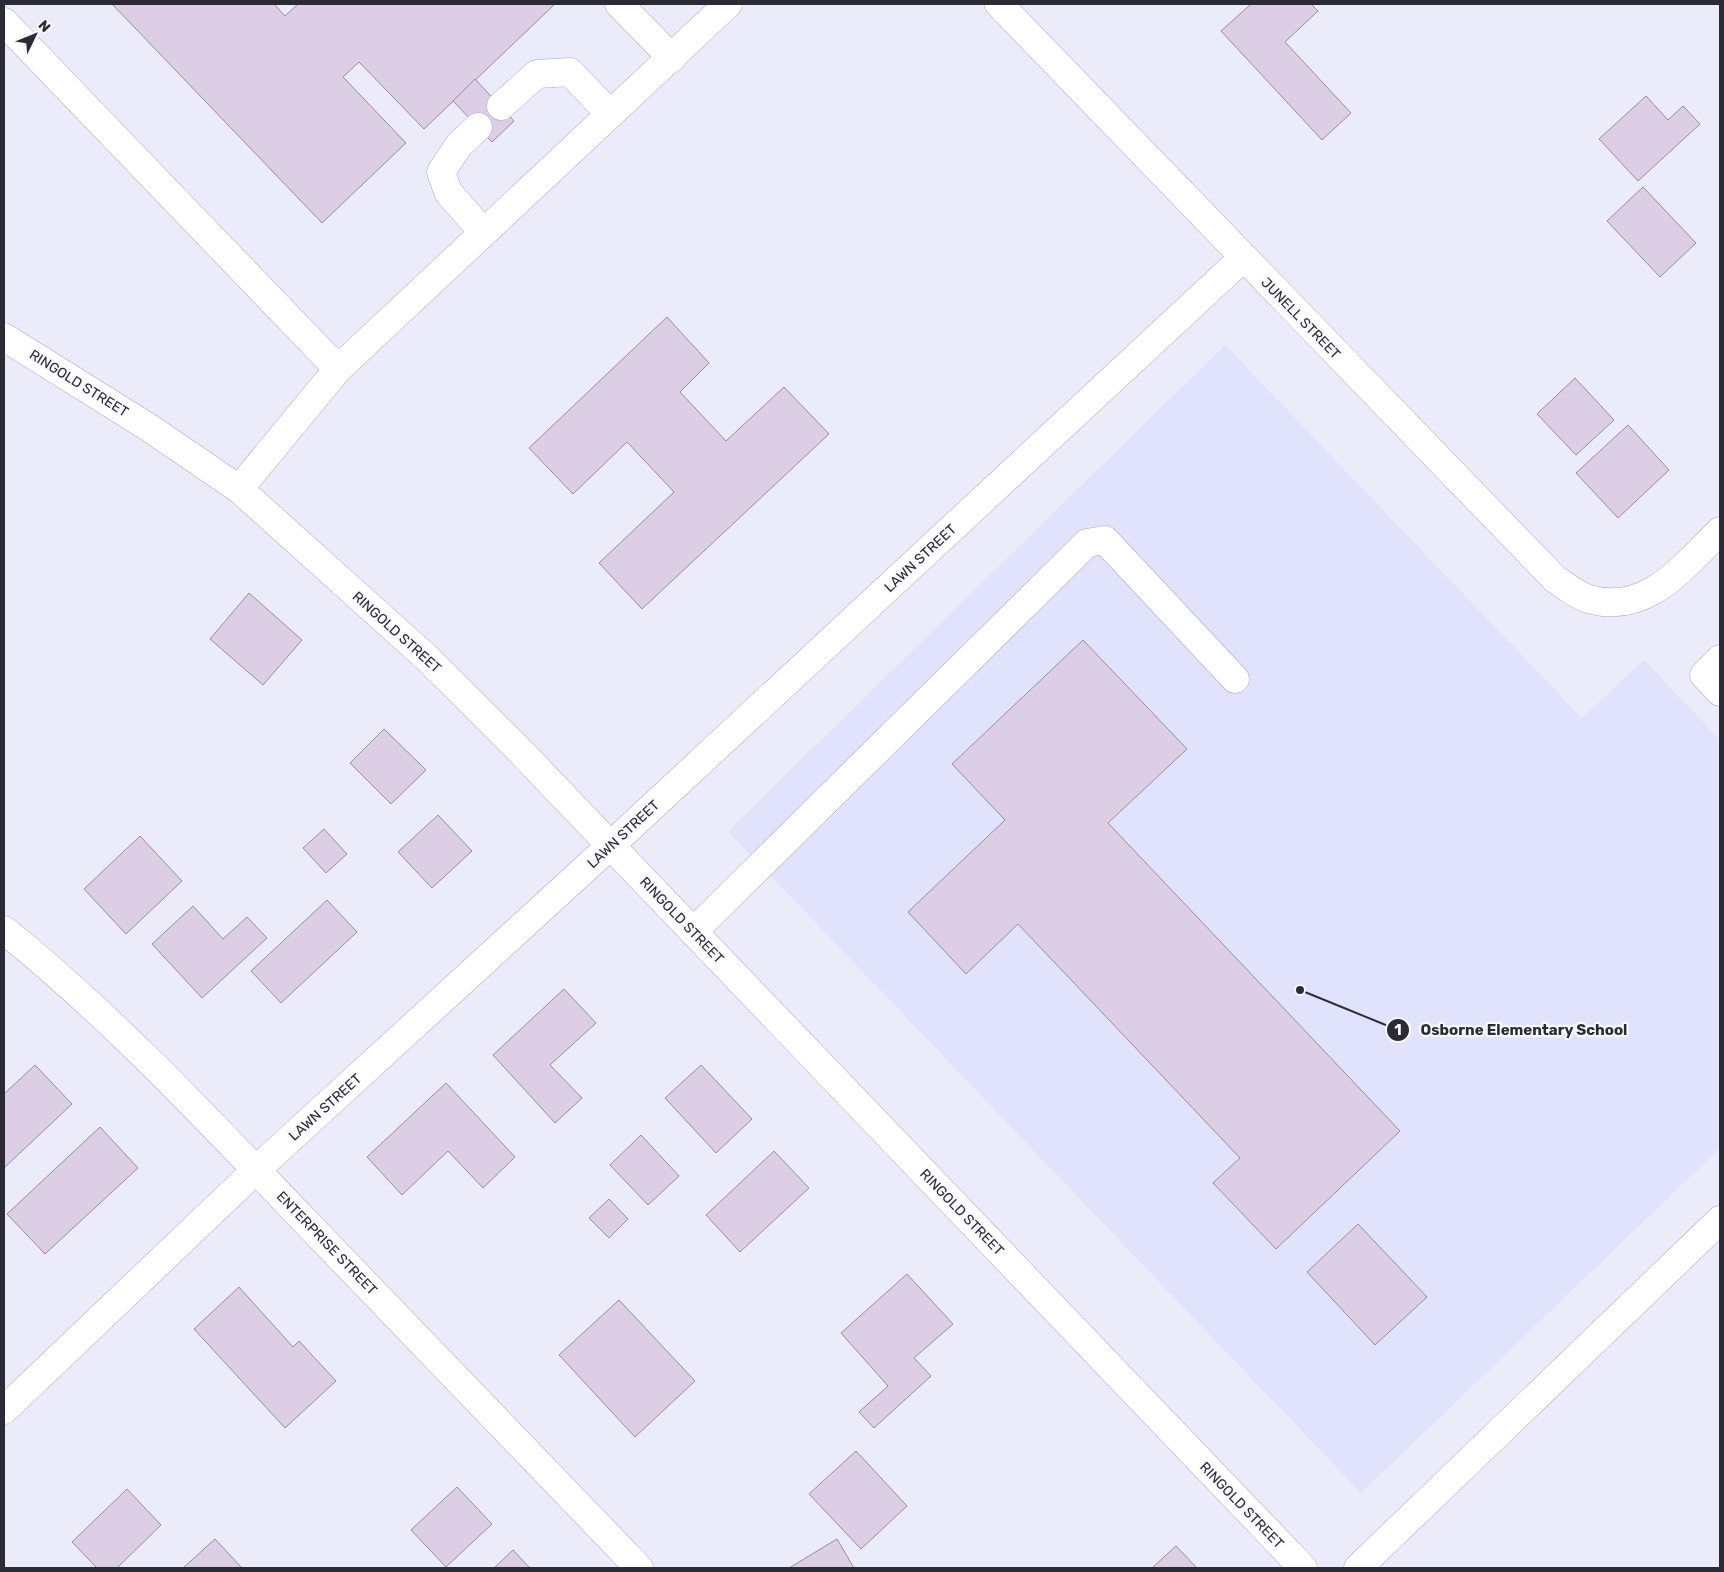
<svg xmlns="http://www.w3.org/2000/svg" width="1724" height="1572" font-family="Rubik,sans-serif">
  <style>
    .built { fill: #e1e2fc }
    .building { fill: #dccee5; stroke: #998ca1 }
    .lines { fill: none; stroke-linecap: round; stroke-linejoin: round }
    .minor-casing { stroke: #aaaac2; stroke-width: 29 }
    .minor { stroke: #fff; stroke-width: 28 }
    .labels { text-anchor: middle; stroke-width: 4.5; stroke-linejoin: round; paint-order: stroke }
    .street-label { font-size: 14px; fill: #2b2b35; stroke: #f9f9fe }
    .leader { fill: none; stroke: #2b2b35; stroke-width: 2 }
    .callout-dot { fill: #2b2b35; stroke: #f9f9fe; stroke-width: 2 }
    .mark-label { font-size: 15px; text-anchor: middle; font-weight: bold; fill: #fff }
    .callout-label { font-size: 15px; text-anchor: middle; font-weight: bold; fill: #2b2b35; stroke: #f9f9fe; stroke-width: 4.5; stroke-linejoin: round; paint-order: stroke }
  </style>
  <rect width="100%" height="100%" fill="#ebebfa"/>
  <polygon class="built" points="1225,345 1582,718 1644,660 1720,740 1720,1148 1361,1493 728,831"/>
  <g class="building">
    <polygon points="112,4 274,4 285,16 298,4 555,4 424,129 359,62 343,77 406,143 322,223"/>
    <polygon points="1251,4 1311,4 1318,11 1285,42 1351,113 1322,140 1221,31"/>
    <polygon points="475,79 514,121 492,142 453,101"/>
    <polygon points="1646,96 1668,120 1683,106 1700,124 1638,181 1599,139"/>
    <polygon points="1643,187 1696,243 1660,277 1607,221"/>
    <polygon points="667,317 709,363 680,392 726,441 784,387 829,434 642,609 599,563 674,492 627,442 573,494 529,448"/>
    <polygon points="1575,378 1614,420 1576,455 1537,414"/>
    <polygon points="1628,425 1669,470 1618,518 1576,473"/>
    <polygon points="249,593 302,640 263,685 210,639"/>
    <polygon points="1083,640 1187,749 1108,823 1400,1131 1276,1249 1213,1183 1240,1158 1018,924 966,974 908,912 1005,820 952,764"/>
    <polygon points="384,729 426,770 391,804 350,763"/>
    <polygon points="438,815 472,851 432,888 398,852"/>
    <polygon points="324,829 347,854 326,873 303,848"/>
    <polygon points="140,836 182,881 126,934 84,889"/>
    <polygon points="327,900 357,932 281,1003 251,971"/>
    <polygon points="193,906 223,939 247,917 267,938 202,998 152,944"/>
    <polygon points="564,989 596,1023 550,1065 582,1098 555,1123 493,1055"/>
    <polygon points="35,1065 72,1104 4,1168 4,1094"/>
    <polygon points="701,1065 752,1119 716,1153 665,1098"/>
    <polygon points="446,1083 515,1157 483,1188 448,1151 402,1195 367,1157"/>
    <polygon points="100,1127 138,1168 45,1254 7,1214"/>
    <polygon points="641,1135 679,1176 648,1205 610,1165"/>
    <polygon points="774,1151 809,1188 740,1252 706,1215"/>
    <polygon points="609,1199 628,1219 609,1238 589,1218"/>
    <polygon points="1358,1224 1427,1297 1375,1345 1307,1272"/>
    <polygon points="907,1274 953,1324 914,1358 931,1376 874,1428 859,1412 888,1386 841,1333"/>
    <polygon points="239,1287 293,1347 299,1341 336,1381 285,1428 194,1329"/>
    <polygon points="619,1300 695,1381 635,1437 559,1355"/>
    <polygon points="856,1451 907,1506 861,1549 809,1494"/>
    <polygon points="457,1487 492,1524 446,1567 411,1530"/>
    <polygon points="127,1489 161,1525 117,1568 97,1568 72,1542"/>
    <polygon points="215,1539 242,1568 183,1568"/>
    <polygon points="837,1539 854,1568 789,1568"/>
    <polygon points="1176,1546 1197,1568 1152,1568"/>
    <polygon points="513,1550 530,1568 494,1568"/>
  </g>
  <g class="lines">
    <g class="minor-casing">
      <g id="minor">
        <polyline points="619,4 672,58"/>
        <path d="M999 4 1556 580C1566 586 1578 596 1589 599 1646 616 1683 567 1720 531"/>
        <polyline points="4,22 338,369"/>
        <polyline points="501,106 537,74 570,72 610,114"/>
        <polyline points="478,127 459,145 441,172 448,192 483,232"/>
        <polyline points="4,337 148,427 239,489 427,658 523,754 1303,1568"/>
        <polyline points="239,489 338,369 728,4"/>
        <polyline points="1720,659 1704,675 1720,692"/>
        <path d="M4 930C112 1017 207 1119 303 1219 415 1335 527 1451 639 1568"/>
        <polyline points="693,932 1087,543 1105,540 1235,679"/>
        <polyline points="4,1410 256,1170 610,846 1243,258"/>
        <polyline points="1358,1568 1720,1220"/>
      </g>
    </g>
    <use href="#minor" class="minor"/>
  </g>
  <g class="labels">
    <g class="street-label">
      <text transform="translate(1301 318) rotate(46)" y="5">JUNELL STREET</text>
      <text transform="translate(79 383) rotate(32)" y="5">RINGOLD STREET</text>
      <text transform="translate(920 558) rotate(-43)" y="5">LAWN STREET</text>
      <text transform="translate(397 632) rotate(42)" y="5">RINGOLD STREET</text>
      <text transform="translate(623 834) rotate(-43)" y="5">LAWN STREET</text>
      <text transform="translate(682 920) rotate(46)" y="5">RINGOLD STREET</text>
      <text transform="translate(325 1107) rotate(-42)" y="5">LAWN STREET</text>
      <text transform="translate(962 1212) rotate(46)" y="5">RINGOLD STREET</text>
      <text transform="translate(327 1243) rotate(46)" y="5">ENTERPRISE STREET</text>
      <text transform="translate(1242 1505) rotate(46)" y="5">RINGOLD STREET</text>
    </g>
  </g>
  <path class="leader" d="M1300 990L1398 1030"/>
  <g class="callout-dot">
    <circle cx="1300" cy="990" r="5"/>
    <circle cx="1398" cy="1030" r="12"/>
  </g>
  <g class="mark-label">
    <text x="1398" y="1035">1</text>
  </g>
  <g class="callout-label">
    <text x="1524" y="1035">Osborne Elementary School</text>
  </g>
  <rect width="1724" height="1572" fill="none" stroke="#2b2b35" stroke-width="10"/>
  <g transform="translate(35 35) rotate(47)" stroke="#f9f9fe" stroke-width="4" paint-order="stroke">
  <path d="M0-4L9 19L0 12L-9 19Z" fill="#2b2b35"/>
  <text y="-8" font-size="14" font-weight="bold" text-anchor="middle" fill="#2b2b35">N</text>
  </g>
</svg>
